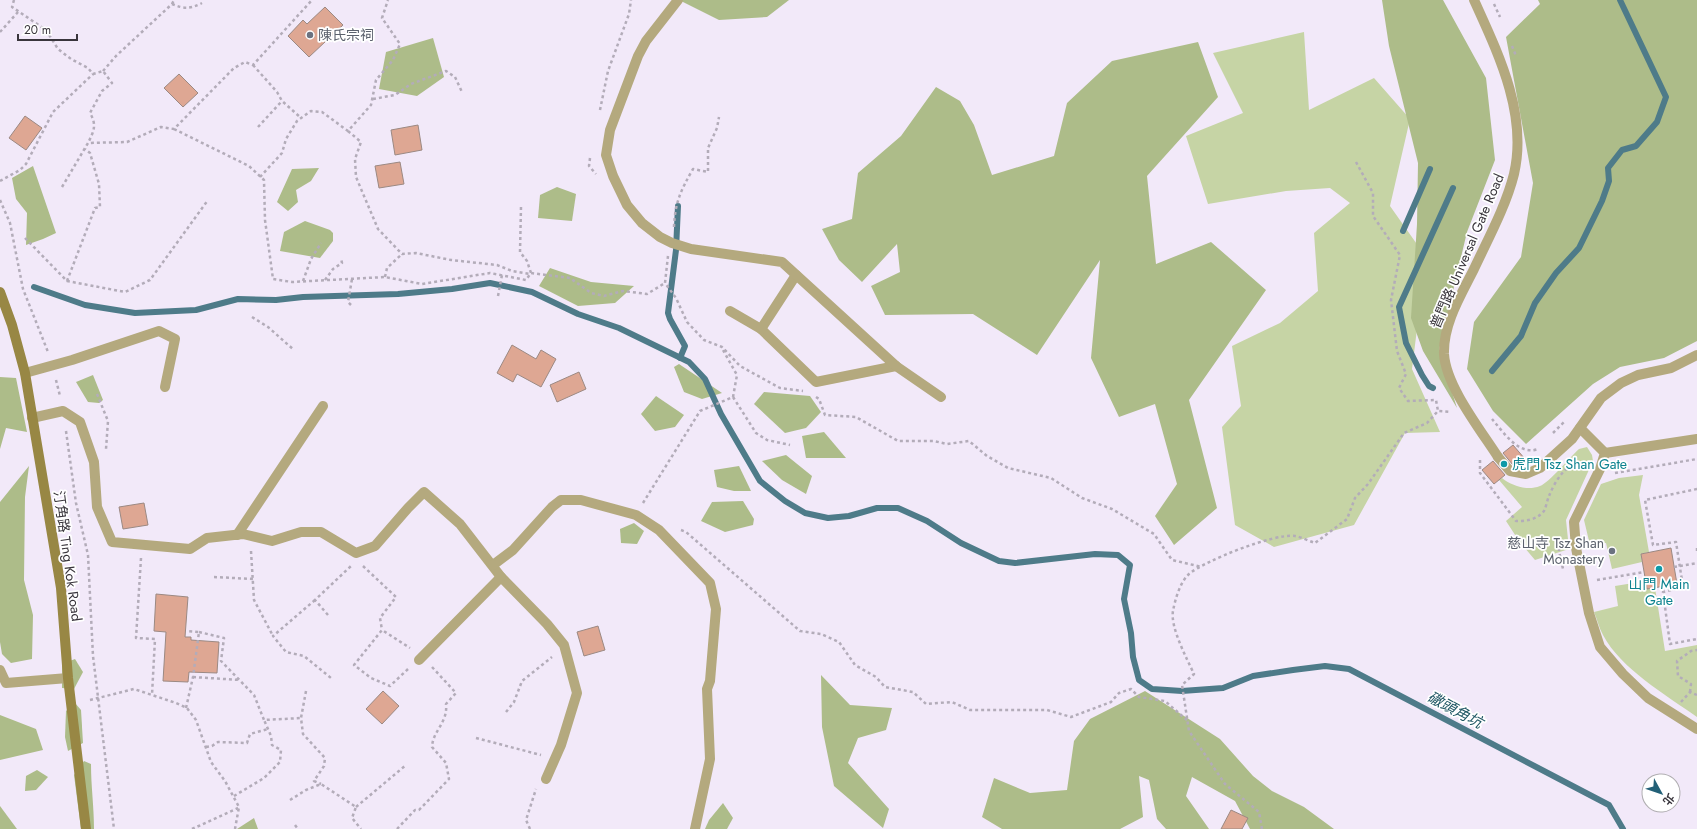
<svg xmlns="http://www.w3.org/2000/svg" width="1697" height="829" font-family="Jost,'Noto Sans TC',sans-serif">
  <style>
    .green { fill: #c6d4a5 }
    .forest { fill: #adbc89 }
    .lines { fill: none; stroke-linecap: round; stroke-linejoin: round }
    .stream { stroke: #4e7b89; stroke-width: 6 }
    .building { fill: #dea793; stroke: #9b8983 }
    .path { stroke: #b3acb9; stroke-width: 2.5; stroke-dasharray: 3 3; stroke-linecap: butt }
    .service { stroke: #b4a97e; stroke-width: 10 }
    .minor { stroke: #b4a97e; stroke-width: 10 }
    .secondary { stroke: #988744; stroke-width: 10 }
    .worship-dot { fill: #6b7280; stroke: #fff; stroke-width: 1.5 }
    .culture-dot { fill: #0f9aa8; stroke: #fff; stroke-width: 1.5 }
    .labels { text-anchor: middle; stroke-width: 3.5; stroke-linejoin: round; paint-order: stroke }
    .worship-label { font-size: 14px; fill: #5b616d; stroke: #fff; text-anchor: start }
    .street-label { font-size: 14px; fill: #39353c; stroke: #fff }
    .culture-label { font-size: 14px; fill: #0d838f; stroke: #fff; text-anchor: start }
    .water-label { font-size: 15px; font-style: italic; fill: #1d5562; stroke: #fff }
  </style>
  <rect width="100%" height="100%" fill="#f2e9f9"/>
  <g class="green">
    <polygon points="1304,32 1309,110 1374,78 1410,119 1390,206 1426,257 1412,369 1440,432 1405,433 1354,525 1274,547 1235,525 1222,427 1241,406 1232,346 1280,323 1318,291 1314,233 1350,203 1330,188 1286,191 1208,204 1186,136 1243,113 1213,53"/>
    <path d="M1587 447 1592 455 1593 461 1566 520 1569 549 1535 560 1519 541 1506 521 1522 507 1499 480 1502 478C1512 486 1527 491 1540 486 1549 483 1571 456 1579 449Z"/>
    <polygon points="1643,475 1639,495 1649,552 1641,554 1642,562 1612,569 1606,543 1590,545 1584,520 1601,484 1619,478"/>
    <path d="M1646 581 1647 589 1655 588 1665 651 1697 645V717C1666 695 1621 669 1603 635 1599 628 1597 619 1594 612L1618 606 1615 586Z"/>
  </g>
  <g class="forest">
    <polygon points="679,0 789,0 767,17 719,20"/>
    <polygon points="1382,0 1443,0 1486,78 1495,160 1467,232 1439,350 1457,408 1423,351 1411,318 1417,224 1418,163 1389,46"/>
    <polygon points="1538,0 1697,0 1697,341 1664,358 1620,367 1593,384 1526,444 1493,411 1467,369 1474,322 1521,257 1533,183 1506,37 1540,4"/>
    <polygon points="433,38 444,77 417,96 379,89 386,52"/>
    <polygon points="1198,42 1218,97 1147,176 1156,264 1211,242 1266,290 1189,400 1217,508 1174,545 1155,516 1177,484 1155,404 1119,417 1091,358 1100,260 1037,355 973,314 885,315 871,286 900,272 897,244 862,282 839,260 822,229 852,219 858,173 901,136 936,87 960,101 974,125 992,175 1054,156 1067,103 1112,61"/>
    <polygon points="33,166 56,233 43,239 26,245 27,213 16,199 12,178"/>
    <polygon points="319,168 311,181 296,190 298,202 288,211 277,202 292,169"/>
    <polygon points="557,187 576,194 572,221 538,218 540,195"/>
    <polygon points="305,221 330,230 333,233 333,241 320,258 280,251 284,232"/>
    <polygon points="550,268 591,282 634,286 615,303 578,306 539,286"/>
    <polygon points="679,364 722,393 702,399 684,392 674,367"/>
    <polygon points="93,375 103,400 99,403 88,402 76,382"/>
    <polygon points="0,377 16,378 27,432 6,428 0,449"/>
    <polygon points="764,392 810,396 821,412 806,428 785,433 754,404"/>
    <polygon points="656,396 684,415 675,427 655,431 641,414"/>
    <polygon points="824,432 846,458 806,458 802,436"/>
    <polygon points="786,455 812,476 806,494 782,480 762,461"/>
    <polygon points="29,466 25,497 24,580 33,615 32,659 11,663 2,654 0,642 0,502"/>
    <polygon points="739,466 751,491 734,491 717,487 714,470"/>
    <polygon points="743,501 754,519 753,525 725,532 701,521 712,502"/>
    <polygon points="634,523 644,531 637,544 621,543 620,529"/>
    <polygon points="75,659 83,672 74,689 62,688 62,664"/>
    <polygon points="821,675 850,705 892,708 886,730 858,738 848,763 889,809 883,828 834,786 822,727"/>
    <polygon points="1145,691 1220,739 1253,776 1272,791 1304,807 1334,829 1250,829 1235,801 1192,777 1186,796 1209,829 1166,829 1157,819 1149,780 1139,776 1143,817 1120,829 1002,829 982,817 994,778 1030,793 1067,790 1074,741 1090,719"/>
    <polygon points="75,703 81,710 83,743 68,751 65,737 66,711"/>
    <polygon points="0,715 36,729 43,750 0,760"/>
    <path d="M84 761 91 764C91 787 94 806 94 829H81L74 775Z"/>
    <polygon points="37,770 48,777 36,790 25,791 26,776"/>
    <polygon points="723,803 733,818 727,829 705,829 709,820"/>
    <polygon points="0,806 17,829 0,829"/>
    <polygon points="254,818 258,829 237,829"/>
  </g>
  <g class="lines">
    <g class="stream">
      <polyline points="678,206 676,250 668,313 670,319 685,346 680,358"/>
      <polyline points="1403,231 1430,169"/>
      <polyline points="34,287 85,305 135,313 196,310 238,299 276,300 303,297 398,294 452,289 490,283 532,292 578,314 619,328 689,362 705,379 721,414 760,481 785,501 805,513 828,518 849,516 877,508 898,508 927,521 961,543 999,561 1015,563 1095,554 1118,555 1130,565 1124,599 1131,633 1133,657 1139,680 1152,689 1182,691 1223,688 1253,676 1293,670 1325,666 1349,669 1609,805 1623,829"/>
      <polyline points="1492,371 1521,336 1535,303 1556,273 1579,248 1602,201 1609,181 1608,168 1622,150 1636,146 1657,122 1666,97 1620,0"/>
      <polyline points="1433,388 1429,386 1422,375 1406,343 1399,307 1453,188"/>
    </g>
  </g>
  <g class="building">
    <polygon points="325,7 343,25 309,57 288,36 303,20 307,24"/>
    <polygon points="179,74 198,93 183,107 164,88"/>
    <polygon points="25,116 42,128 26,150 9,138"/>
    <polygon points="418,125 422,150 395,155 391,130"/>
    <polygon points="400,162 404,184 379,188 375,166"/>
    <polygon points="512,345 536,359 541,350 556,359 541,387 517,374 513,382 497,373"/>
    <polygon points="579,372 586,389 557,402 550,385"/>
    <polygon points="1513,445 1525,459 1517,466 1513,465 1503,453"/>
    <polygon points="1493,461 1505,475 1494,484 1482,470"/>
    <polygon points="144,503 148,525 123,529 119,507"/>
    <polygon points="1671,548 1677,584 1647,589 1641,554"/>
    <polygon points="156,594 188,597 185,637 191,637 191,640 219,642 217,673 189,672 188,682 163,681 166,632 154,631"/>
    <polygon points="598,626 605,650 584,656 577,632"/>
    <polygon points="383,691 399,706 382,724 366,709"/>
    <polygon points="1231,810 1248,818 1242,829 1221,829"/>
  </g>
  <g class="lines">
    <g class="path">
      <path d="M14 0 12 7 46 30 58 49 71 59 88 68 93 74 103 71 112 83 102 91 90 113C97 125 94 131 88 143"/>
      <polyline points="172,4 174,0"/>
      <polyline points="1494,4 1500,17"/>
      <polyline points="0,32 18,12"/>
      <polyline points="1512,46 1516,56"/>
      <polyline points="253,65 277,92 282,101 301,118"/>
      <path d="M103 71 116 56 172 4C184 9 190 9 202 3"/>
      <polyline points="373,99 395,95 411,84 446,71 455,77 462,92"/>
      <polyline points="600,110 608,71 629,14 631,0"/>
      <polyline points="258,127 282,101"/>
      <polyline points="174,129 249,166 264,180 265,220 273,279 292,282 385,277 422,284 490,273 526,280 531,273 570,278 591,293 604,296 623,291 647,294 665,283"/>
      <polyline points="348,131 361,142 355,159 356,177 378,229 402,254 416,253 451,260 497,265 512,271 530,274"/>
      <polyline points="590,158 589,166 596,174"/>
      <polyline points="1356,162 1373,193 1373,216 1400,255 1391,300 1397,351 1406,374 1399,388 1408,401 1436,400 1438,411"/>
      <polyline points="260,177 282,153 286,139 297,121 311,111 322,112 348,131 371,105 376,80 393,60 400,44 382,18 388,0"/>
      <polyline points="0,181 20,170 26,164 53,112 93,74"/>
      <polyline points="62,187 88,143 127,142 161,127 174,129 234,68 245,62 253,65 312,0"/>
      <polyline points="0,200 10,223 23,289 48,352"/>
      <polyline points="521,207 520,252 527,261 531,273"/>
      <path d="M674 227C675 202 681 190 693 169L708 172V148L717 128 719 117"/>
      <polyline points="25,238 67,281 125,292 150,280 208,200"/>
      <polyline points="668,256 665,283 676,298 687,322 704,340 722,347 740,366 780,388 803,391"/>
      <polyline points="385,277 387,268 402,254"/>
      <polyline points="325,280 333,269 342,263 341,258"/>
      <polyline points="67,281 95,208 100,207 99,184 90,153 85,149"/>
      <polyline points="303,281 311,259 321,243"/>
      <polyline points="498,296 502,275"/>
      <polyline points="351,305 348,302 352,279"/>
      <polyline points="252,317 268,327 294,350"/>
      <polyline points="56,380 60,396"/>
      <polyline points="97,394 108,421 106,449"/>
      <polyline points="733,397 756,433 767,440 790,445"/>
      <polyline points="816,397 819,399 825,415 856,417 898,441 934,441 947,444 969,441 987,456 1008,468 1051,478 1082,498 1112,509 1154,534 1172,560 1202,567"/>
      <path d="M1492 419C1504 433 1519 456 1538 449"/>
      <polyline points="66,431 76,503 88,555 93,656 114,829"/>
      <polyline points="1553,433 1564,422"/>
      <path d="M1480 460V473L1516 521C1526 521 1537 520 1544 511 1546 507 1547 501 1549 496 1555 481 1569 457 1587 464"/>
      <polyline points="1615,473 1697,459"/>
      <polyline points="1697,489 1645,500 1653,545 1676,542 1683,587 1663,592 1670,644 1697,639"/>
      <polyline points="643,503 700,411 733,397 737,375 723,350"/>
      <polyline points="681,530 686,532 800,631 821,634 839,642 855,665 876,677 885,687 913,692 926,704 952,702 970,710 1047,710 1071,717 1111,702 1119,693 1131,689 1139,697 1165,701 1189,722"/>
      <polyline points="1559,542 1559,551 1563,569"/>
      <polyline points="1697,548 1697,551"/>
      <polyline points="251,551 254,600 273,636"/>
      <polyline points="141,558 136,638 155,639 152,695"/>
      <polyline points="363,566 396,597 380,618 382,630"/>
      <polyline points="1674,567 1697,563"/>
      <polyline points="214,577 253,579"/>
      <polyline points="1597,580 1644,572"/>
      <polyline points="315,600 273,636 286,652 304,656 331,678"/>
      <polyline points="328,615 315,600 351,566"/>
      <polyline points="199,632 224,638 221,661 254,695 264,720 301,718"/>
      <polyline points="408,669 390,686 371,678 354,665 382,630 410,648"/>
      <polyline points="193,677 240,680"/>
      <polyline points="306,691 301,718 303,734 325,758 324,766 314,781 321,784"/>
      <polyline points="1690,692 1691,684 1678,676 1677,661 1691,651 1697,650"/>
      <polyline points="90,700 134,689 176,703 187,708 196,720 211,762 225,781 239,807 235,829"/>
      <polyline points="1681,702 1690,692 1697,695"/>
      <polyline points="186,708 193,677 199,632 187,631"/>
      <polyline points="506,712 514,702 522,681 552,657"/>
      <polyline points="476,738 541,755"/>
      <polyline points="206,747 212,746 218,742 247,743 250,734 268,729"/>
      <polyline points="234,796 264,778 280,762 281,750 272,745 271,736 264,720"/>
      <polyline points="290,800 306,790 321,784 356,807 352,818 361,829"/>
      <polyline points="356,807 406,765"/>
      <polyline points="295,825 298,829"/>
      <polyline points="192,829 238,808"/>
      <path d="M397 829 415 810H419L449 779 446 763 432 747C433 730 448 723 446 704L456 693 432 667"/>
      <polyline points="530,829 526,820 536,789"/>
      <path d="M1262 829 1259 812 1225 784 1189 731 1182 685 1194 674C1187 659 1170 627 1173 611 1175 600 1180 582 1189 574 1204 561 1274 533 1295 536 1301 537 1309 541 1315 543L1347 519 1355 498 1368 484 1404 433 1427 423 1438 411 1451 412"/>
    </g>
    <g class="service">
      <polyline points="730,311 761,329 816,382 896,366"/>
      <polyline points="761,329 796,275"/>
      <polyline points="25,373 72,360 159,331 175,339 165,387"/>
      <polyline points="32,418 63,411 80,422 94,462 97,507 112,542 190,549 207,538 243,534 272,541 301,532 321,532 356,553 375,546 408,508 424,492 460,524 501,577 547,624 564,645 577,693 561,745 546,779"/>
      <polyline points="1580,428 1605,453 1600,469 1574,522 1576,548 1589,613 1600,647 1623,674 1648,698 1697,729"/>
      <polyline points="1605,453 1697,439"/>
      <polyline points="1498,457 1510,471 1526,474 1540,468 1572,439 1601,398 1621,383 1638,375 1671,368 1697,355"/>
      <polyline points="237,535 323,406"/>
      <polyline points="493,565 513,550 552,507 561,500 581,500 636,515 659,530 710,583 716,609 710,681 707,689 710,759 695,829"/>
      <polyline points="419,660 501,577"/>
      <polyline points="0,670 6,683 68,678"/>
    </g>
    <g class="minor">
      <polyline points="678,0 646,41 638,56 610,130 606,155 613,176 627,205 642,223 660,237 672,243 691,249 782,262 896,366 941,397"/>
      <path d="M1474 0C1498 53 1528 114 1514 174 1506 206 1488 239 1474 269 1461 295 1443 324 1444 354 1446 386 1480 429 1498 457"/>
    </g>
    <polyline class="secondary" points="0,292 12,325 25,373 61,588 68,678 86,829"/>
  </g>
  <g class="worship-dot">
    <circle cx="310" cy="35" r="4"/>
    <circle cx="1612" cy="551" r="4"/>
  </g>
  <g class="culture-dot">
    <circle cx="1504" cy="464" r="4"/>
    <circle cx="1659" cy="569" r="4"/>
  </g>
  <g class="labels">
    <g class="worship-label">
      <text x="318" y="40">陳氏宗祠</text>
      <text x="1604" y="548" text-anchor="end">慈山寺 Tsz Shan<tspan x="1604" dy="16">Monastery</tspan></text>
    </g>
    <g class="street-label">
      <text transform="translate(1467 251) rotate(-67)" y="5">普門路 Universal Gate Road</text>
      <text transform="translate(68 556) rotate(82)" y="5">汀角路 Ting Kok Road</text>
    </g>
    <g class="culture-label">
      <text x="1512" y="469">虎門 Tsz Shan Gate</text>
      <text x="1659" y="589" text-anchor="middle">山門 Main<tspan x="1659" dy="16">Gate</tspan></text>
    </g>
    <g class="water-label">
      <text transform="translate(1455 710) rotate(28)" y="5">䃟頭角坑</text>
    </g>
  </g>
  <g transform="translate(1661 793) rotate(130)"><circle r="19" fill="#ffffff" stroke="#b0aeb1"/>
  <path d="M0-3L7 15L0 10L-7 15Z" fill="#226077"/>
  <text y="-6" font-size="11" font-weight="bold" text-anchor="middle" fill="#39353c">北</text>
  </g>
  <path d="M18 34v6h59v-6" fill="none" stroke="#39353c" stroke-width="2"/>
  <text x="24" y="34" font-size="12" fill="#39353c" stroke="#ffffff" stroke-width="3" paint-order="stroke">20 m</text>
</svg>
